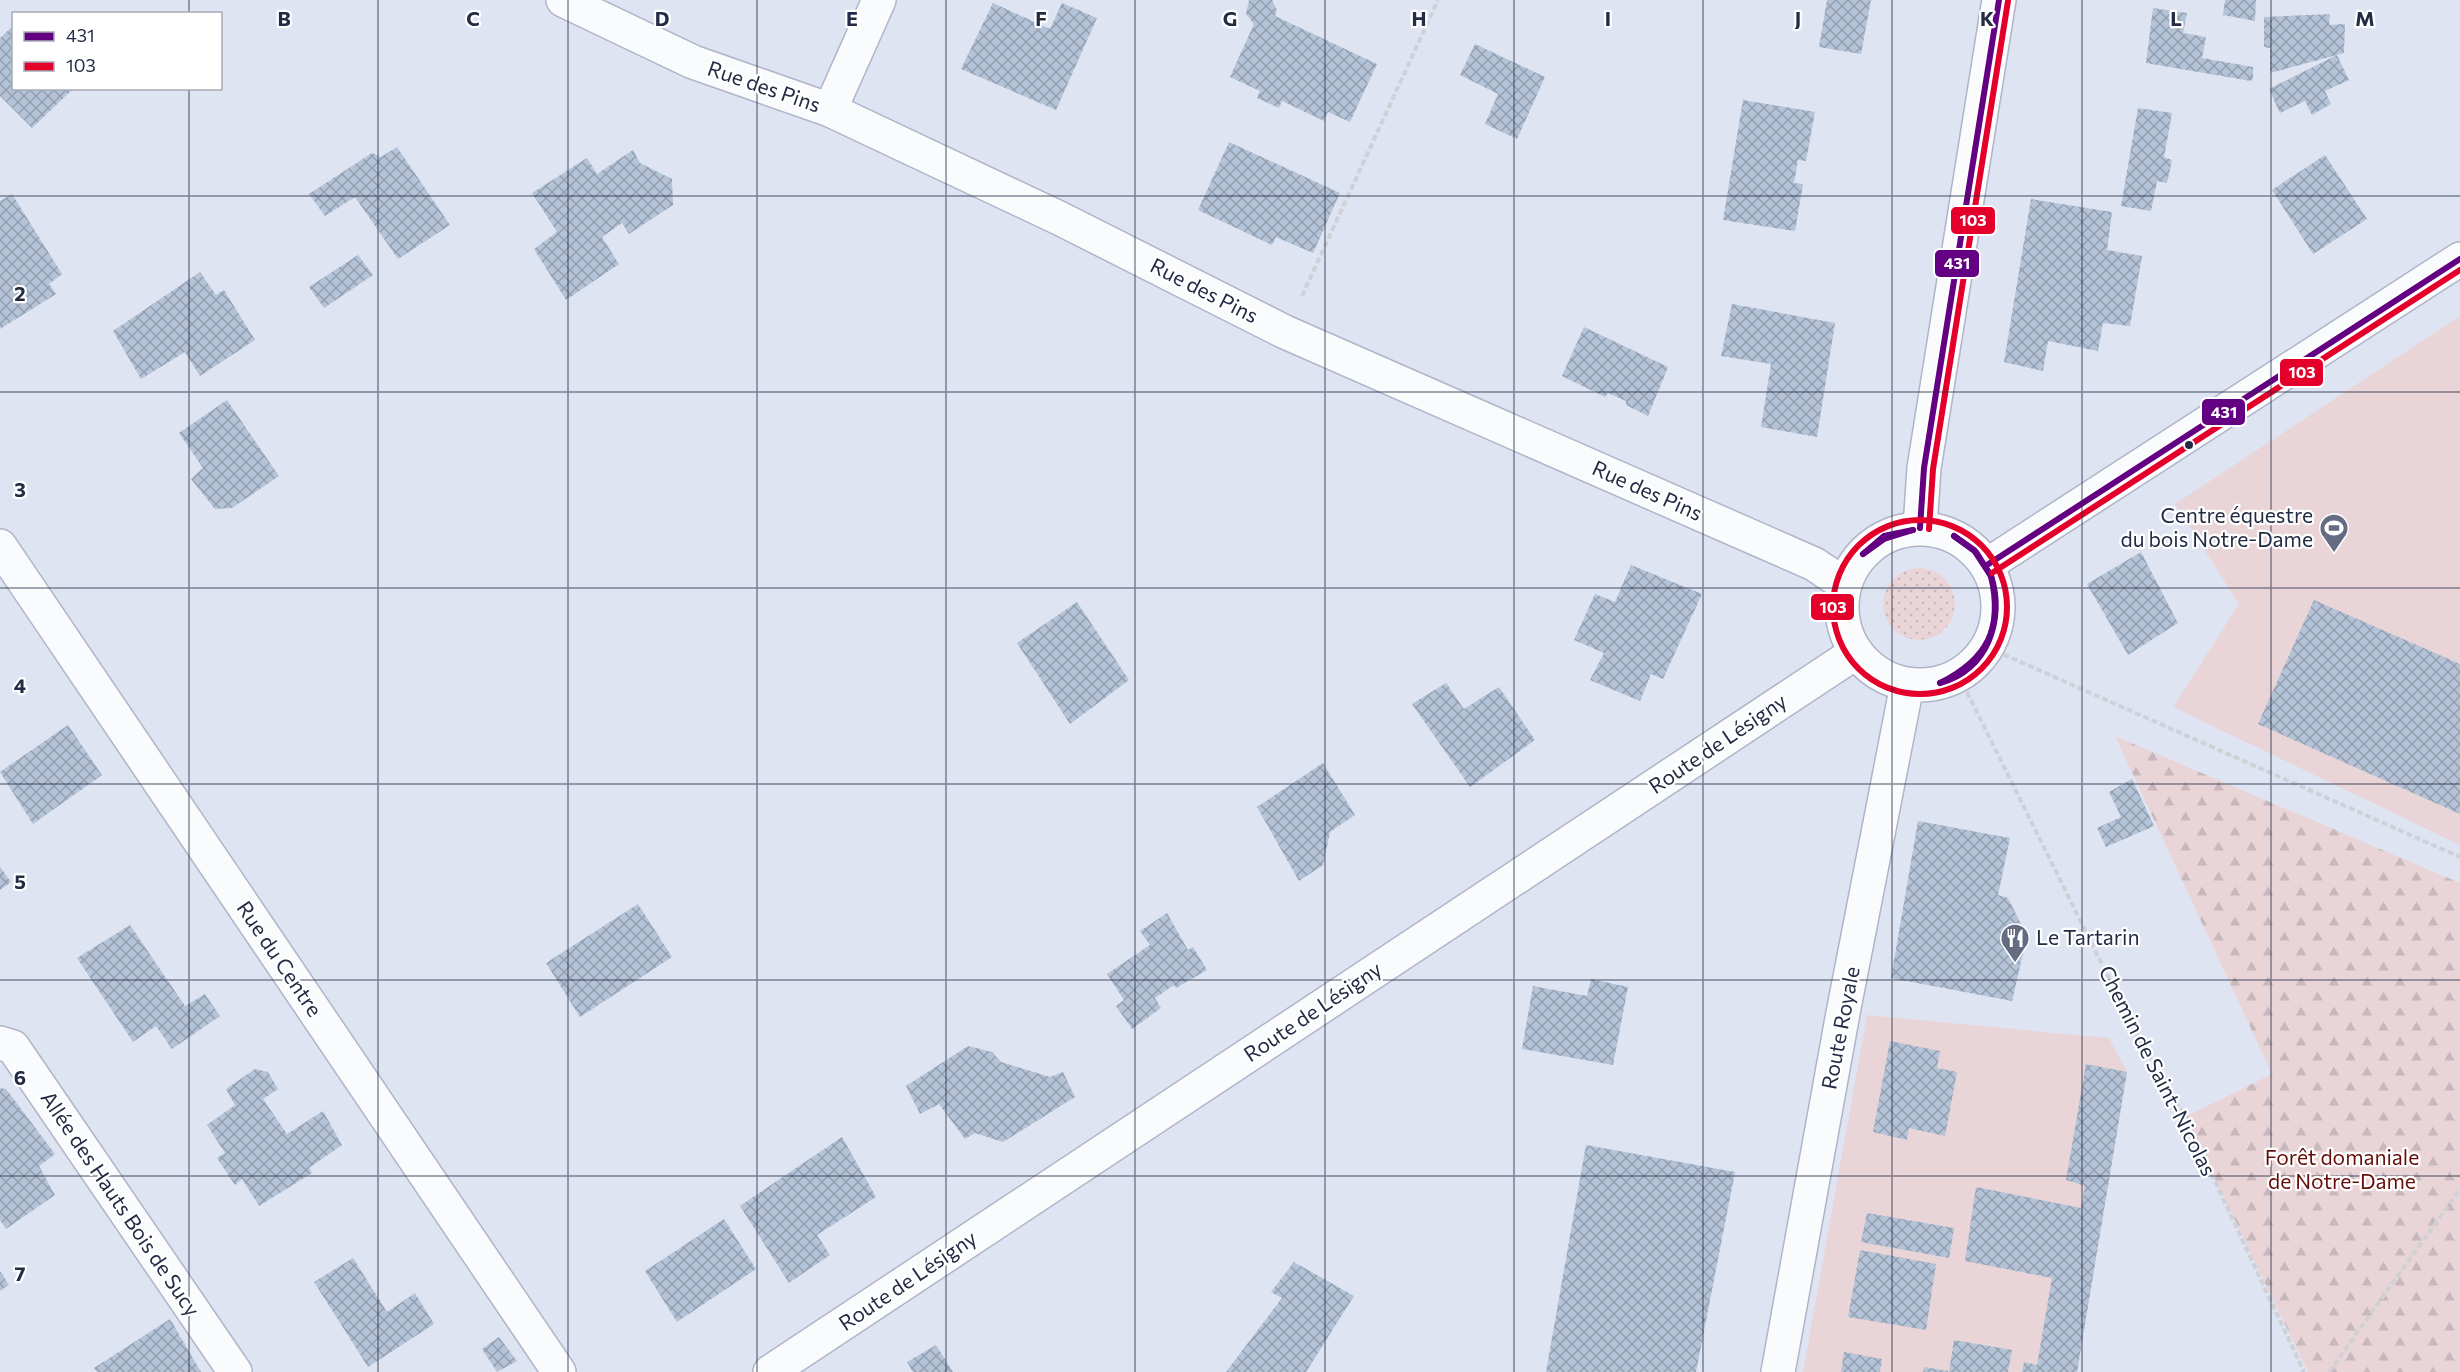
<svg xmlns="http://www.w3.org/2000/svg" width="2460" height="1372" font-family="Commissioner,sans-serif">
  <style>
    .grass { fill: url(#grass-dots) }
    .forest { fill: url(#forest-firs) }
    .pitch { fill: #e9d5d8 }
    .building { fill: url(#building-cross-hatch) }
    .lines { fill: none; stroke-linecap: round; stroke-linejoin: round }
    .minor-casing { stroke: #afb5c7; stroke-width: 36 }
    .path { stroke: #d0d1d6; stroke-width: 4; stroke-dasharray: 6 3; stroke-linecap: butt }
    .minor { stroke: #fafbfd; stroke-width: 33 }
    .bus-1-casing { stroke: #fff; stroke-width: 10 }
    .bus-2-casing { stroke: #fff; stroke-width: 10 }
    .bus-1 { stroke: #640082; stroke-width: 6 }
    .bus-2 { stroke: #e4002b; stroke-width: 6 }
    .grid { fill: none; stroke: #242c45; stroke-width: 1.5; stroke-opacity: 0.55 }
    .bus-dot { fill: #242c45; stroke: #fff; stroke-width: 2 }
    .labels { text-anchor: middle; stroke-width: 4.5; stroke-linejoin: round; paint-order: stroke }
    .street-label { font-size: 21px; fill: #242c45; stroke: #fff }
    .poi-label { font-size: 21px; fill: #242c45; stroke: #fff; text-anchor: end }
    .park-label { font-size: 21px; fill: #650e09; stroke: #fff }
    .grid-label { font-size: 20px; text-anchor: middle; font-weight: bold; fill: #242c45; stroke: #fff; stroke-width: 4.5; stroke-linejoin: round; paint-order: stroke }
    .line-badge { stroke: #fff; stroke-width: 2 }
    .badge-label { font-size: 16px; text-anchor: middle; font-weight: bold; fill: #fff }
  </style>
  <defs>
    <pattern id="grass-dots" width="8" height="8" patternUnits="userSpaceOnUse" patternTransform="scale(1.5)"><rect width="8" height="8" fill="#e9d5d8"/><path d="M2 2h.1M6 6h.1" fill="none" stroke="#c8b7bb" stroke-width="1.8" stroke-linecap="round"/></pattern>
    <pattern id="forest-firs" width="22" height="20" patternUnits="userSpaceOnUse" patternTransform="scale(1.5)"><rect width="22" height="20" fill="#e9d5d8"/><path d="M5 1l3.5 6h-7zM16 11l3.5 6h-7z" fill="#c8b7bb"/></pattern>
    <pattern id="building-cross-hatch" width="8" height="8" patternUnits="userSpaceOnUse" patternTransform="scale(1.5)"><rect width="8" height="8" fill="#b4c3d7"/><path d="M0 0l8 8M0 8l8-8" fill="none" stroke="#929fb0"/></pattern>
  </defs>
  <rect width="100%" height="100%" fill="#dfe4f3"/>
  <circle class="grass" cx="1919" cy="604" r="36"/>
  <polygon class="forest" points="2115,736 2460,883 2460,1372 2308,1372 2185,1117 2272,1074"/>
  <g class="pitch">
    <polygon points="2460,316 2460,845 2173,707 2239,604 2175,504"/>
    <polygon points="1867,1015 2109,1038 2127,1072 2077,1372 1803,1372"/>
  </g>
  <g class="building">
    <polygon points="1249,0 1272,0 1277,10 1275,16 1377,64 1350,122 1328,112 1324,121 1282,101 1279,108 1257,98 1260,91 1230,77 1254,24 1246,14"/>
    <polygon points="1827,0 1871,0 1861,54 1819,47"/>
    <polygon points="2225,0 2256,0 2255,21 2223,15"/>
    <polygon points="993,3 1050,29 1062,3 1097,18 1056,110 961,69"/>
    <polygon points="2153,8 2187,13 2183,33 2206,37 2202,58 2253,67 2253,78 2251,81 2146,63"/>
    <polygon points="2330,14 2329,25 2345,24 2344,53 2270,73 2270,48 2264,47 2264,17"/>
    <polygon points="14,25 14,88 74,88 32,128 0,96 0,38"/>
    <polygon points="1475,44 1545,77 1517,139 1485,124 1498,94 1460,75"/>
    <polygon points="2337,55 2349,80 2325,91 2331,104 2312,115 2305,101 2280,113 2269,89"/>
    <polygon points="1743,100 1815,112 1806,161 1798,160 1794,183 1803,184 1795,231 1723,220"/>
    <polygon points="2138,108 2172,113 2164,157 2172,160 2167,183 2157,181 2151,211 2121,206"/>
    <polygon points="1229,142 1340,193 1313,253 1276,237 1272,245 1198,210"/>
    <polygon points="397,147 450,225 398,259 355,197 325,216 309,194 372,153 381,157"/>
    <polygon points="633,150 640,163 672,179 673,205 629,234 622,223 602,237 619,264 566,300 534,249 557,232 532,193 587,158 597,174"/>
    <polygon points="2325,155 2367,219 2313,254 2272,190"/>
    <polygon points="12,194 62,274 49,284 56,294 0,329 0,201"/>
    <polygon points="2031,199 2112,212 2107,250 2142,256 2130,326 2103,323 2098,351 2048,341 2043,371 2004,362"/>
    <polygon points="358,255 373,275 324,308 309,287"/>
    <polygon points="200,272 216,295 224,290 255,340 200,376 185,352 141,379 113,331"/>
    <polygon points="1732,304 1835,323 1817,437 1761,427 1771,364 1721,356"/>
    <polygon points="1584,327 1668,367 1648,416 1626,405 1626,401 1608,393 1605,397 1562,376"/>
    <polygon points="227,400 279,476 232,508 215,509 191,479 203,468 179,433"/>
    <polygon points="2141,552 2178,623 2128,655 2087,584"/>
    <polygon points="1631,565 1702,594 1663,679 1651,674 1640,701 1590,680 1604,653 1574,640 1595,594 1615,602"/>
    <polygon points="2314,600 2460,664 2460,814 2258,724"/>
    <polygon points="1077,602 1129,680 1070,724 1017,643"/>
    <polygon points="1446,683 1464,709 1499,687 1535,740 1470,787 1412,704"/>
    <polygon points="68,725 102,775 33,824 0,772"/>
    <polygon points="1323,763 1355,815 1330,832 1323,865 1299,881 1257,807"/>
    <polygon points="2132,779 2154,826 2106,847 2097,828 2121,817 2109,792"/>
    <polygon points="1918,821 2010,838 1998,895 2008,898 2027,936 2012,1001 1891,978"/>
    <polygon points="0,867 11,882 0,890"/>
    <polygon points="638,904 672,957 580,1017 546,963"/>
    <polygon points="1167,913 1188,950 1193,947 1207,970 1176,988 1174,985 1155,998 1161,1008 1132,1029 1116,1006 1124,1000 1107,974 1150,945 1140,931"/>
    <polygon points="130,925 185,1006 205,994 220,1016 172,1049 156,1026 133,1042 77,958"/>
    <polygon points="1591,979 1628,987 1613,1065 1522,1049 1533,986 1587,996"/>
    <polygon points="1890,1041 1940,1051 1937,1068 1957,1072 1945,1136 1909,1128 1907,1140 1873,1132"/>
    <polygon points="968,1046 992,1052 1001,1062 1050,1077 1063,1072 1075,1097 1003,1142 975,1133 965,1139 939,1104 920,1114 906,1086"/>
    <polygon points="2086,1064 2127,1072 2077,1372 2022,1372 2024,1362 2037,1365 2052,1278 1965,1261 1976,1187 2081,1208 2085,1186 2066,1180"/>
    <polygon points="255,1069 268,1072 278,1089 263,1099 287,1134 323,1111 342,1145 309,1168 312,1173 259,1206 242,1179 235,1185 217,1158 225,1153 207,1125 235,1105 226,1089"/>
    <polygon points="0,1088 6,1089 55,1154 39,1166 55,1195 6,1229 0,1220"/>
    <polygon points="842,1137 876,1197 817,1235 830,1255 789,1283 740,1206"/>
    <polygon points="1586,1145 1735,1172 1696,1372 1546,1372"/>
    <polygon points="1867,1213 1954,1228 1949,1258 1861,1242"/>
    <polygon points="724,1219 756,1269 677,1322 645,1271"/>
    <polygon points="1860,1250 1936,1264 1926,1330 1848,1317"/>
    <polygon points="353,1258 387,1312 415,1293 434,1324 368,1367 314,1282"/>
    <polygon points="1294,1262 1354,1296 1306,1372 1226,1372 1282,1298 1271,1292"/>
    <polygon points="0,1271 9,1285 0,1291"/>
    <polygon points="170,1319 201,1372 97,1372 94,1368"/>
    <polygon points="499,1337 517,1361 497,1372 482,1349"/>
    <polygon points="1954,1340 2012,1350 2008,1372 1949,1372"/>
    <polygon points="936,1345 953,1372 913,1372 907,1362"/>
    <polygon points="1844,1352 1882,1359 1880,1372 1841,1372"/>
    <polygon points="1924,1367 1948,1371 1948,1372 1923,1372"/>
  </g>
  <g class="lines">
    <g class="minor-casing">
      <g id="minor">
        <polyline points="563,0 693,62 830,110 1059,218 1285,332 1814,564 1844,584"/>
        <polyline points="830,110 879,0"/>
        <polyline points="1920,528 1924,468 1999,0"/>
        <circle cx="1920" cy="607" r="78"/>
        <polyline points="0,546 559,1372"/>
        <polyline points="1987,565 2460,259"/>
        <polyline points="0,1043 13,1047 235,1372"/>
        <polyline points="770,1372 1855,653"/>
        <polyline points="1778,1372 1843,1013 1907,685"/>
      </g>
    </g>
    <g class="path">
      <polyline points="1302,296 1438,0"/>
      <polyline points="1987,647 2460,857"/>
      <polyline points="1959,676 2140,1041 2185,1117 2304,1372"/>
      <polyline points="2329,1372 2460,1189"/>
    </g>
    <use href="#minor" class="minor"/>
    <g class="bus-1-casing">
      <g id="bus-1">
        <polyline points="1920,528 1924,468 1999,0"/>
        <polyline points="1954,536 1976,552 1991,576"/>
        <polyline points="1954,536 1974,550 1991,576"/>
        <polyline points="1863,554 1884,536 1913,530"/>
        <polyline points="1863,554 1884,539 1913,530"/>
        <polyline points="1987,565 2460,259"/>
        <path d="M1940 683C1988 659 2003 628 1991 576"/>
        <path d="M1940 683C1988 671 2005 618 1991 576"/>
      </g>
    </g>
    <g class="bus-2-casing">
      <g id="bus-2">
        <circle cx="1920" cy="607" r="87"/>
        <polyline points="1929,529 1933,469 2008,1"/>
        <polyline points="1992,573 2460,270"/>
      </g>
    </g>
    <use href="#bus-1" class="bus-1"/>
    <use href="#bus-2" class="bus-2"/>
  </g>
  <path class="grid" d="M189 0V14M378 0V1372M568 0V1372M757 0V1372M946 0V1372M1135 0V1372M1325 0V1372M1514 0V1372M1703 0V1372M1892 0V1372M2082 0V1372M2271 0V1372M189 88V1372M0 196H2460M0 392H2460M0 588H2460M0 784H2460M0 980H2460M0 1176H2460"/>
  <defs>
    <g id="stadium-pin" transform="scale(1.5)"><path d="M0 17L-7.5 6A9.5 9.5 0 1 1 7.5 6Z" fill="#656c82" stroke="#fff"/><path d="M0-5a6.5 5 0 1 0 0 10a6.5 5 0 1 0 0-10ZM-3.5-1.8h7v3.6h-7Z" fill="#fff"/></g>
    <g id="restaurant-pin" transform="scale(1.5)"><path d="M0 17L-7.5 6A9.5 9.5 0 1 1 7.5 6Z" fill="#656c82" stroke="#fff"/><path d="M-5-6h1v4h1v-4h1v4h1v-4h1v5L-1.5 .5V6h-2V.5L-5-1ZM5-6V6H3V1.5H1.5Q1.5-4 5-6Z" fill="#fff"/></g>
  </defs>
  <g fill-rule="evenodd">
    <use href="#stadium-pin" x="2334" y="528"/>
    <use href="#restaurant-pin" x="2015" y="938"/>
  </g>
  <circle class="bus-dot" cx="2189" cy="445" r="5"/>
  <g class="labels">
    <g class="street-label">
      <text transform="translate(764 87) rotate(19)" y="7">Rue des Pins</text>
      <text transform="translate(1204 291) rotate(27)" y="7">Rue des Pins</text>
      <text transform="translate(1647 491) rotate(24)" y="7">Rue des Pins</text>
      <text transform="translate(1718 744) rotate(-34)" y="7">Route de Lésigny</text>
      <text transform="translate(279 959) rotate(56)" y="7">Rue du Centre</text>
      <text transform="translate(1313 1012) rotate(-34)" y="7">Route de Lésigny</text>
      <text transform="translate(1841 1028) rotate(-79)" y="7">Route Royale</text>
      <text transform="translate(2157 1071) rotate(63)" y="7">Chemin de Saint-Nicolas</text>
      <text transform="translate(120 1204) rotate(56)" y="7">Allée des Hauts Bois de Sucy</text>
      <text transform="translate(908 1281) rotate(-34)" y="7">Route de Lésigny</text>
    </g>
    <g class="poi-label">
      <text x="2313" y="523">Centre équestre<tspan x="2313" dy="24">du bois Notre-Dame</tspan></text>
      <text x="2036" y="945" text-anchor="start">Le Tartarin</text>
    </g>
    <g class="park-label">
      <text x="2342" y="1165">Forêt domaniale<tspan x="2342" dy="24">de Notre-Dame</tspan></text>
    </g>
  </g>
  <g class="grid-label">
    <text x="284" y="26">B</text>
    <text x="473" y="26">C</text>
    <text x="662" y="26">D</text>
    <text x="852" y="26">E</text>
    <text x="1041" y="26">F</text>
    <text x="1230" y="26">G</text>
    <text x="1419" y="26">H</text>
    <text x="1608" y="26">I</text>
    <text x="1798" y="26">J</text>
    <text x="1987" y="26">K</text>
    <text x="2176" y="26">L</text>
    <text x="2365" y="26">M</text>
    <text x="20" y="301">2</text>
    <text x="20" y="497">3</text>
    <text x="20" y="693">4</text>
    <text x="20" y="889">5</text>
    <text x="20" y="1085">6</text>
    <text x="20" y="1281">7</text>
  </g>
  <g class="line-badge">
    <rect x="1950" y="206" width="46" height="29" rx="6" fill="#e4002b"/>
    <rect x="1934" y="249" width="46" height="29" rx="6" fill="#640082"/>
    <rect x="2279" y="358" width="45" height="29" rx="6" fill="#e4002b"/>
    <rect x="2201" y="398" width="45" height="28" rx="6" fill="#640082"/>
    <rect x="1810" y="593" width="45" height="28" rx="6" fill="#e4002b"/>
  </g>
  <g class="badge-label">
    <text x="1973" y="226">103</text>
    <text x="1957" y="269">431</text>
    <text x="2302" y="378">103</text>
    <text x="2224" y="418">431</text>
    <text x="1833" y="613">103</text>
  </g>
  <rect x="12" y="12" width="210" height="78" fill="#ffffff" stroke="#a7abb5" stroke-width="1.5"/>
  <rect x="24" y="32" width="30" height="9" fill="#640082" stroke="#a7abb5" stroke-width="1.5"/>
  <text x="66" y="42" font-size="18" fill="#242c45">431</text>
  <rect x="24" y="62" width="30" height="9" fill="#e4002b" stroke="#a7abb5" stroke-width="1.5"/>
  <text x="66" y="72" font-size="18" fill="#242c45">103</text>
</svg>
